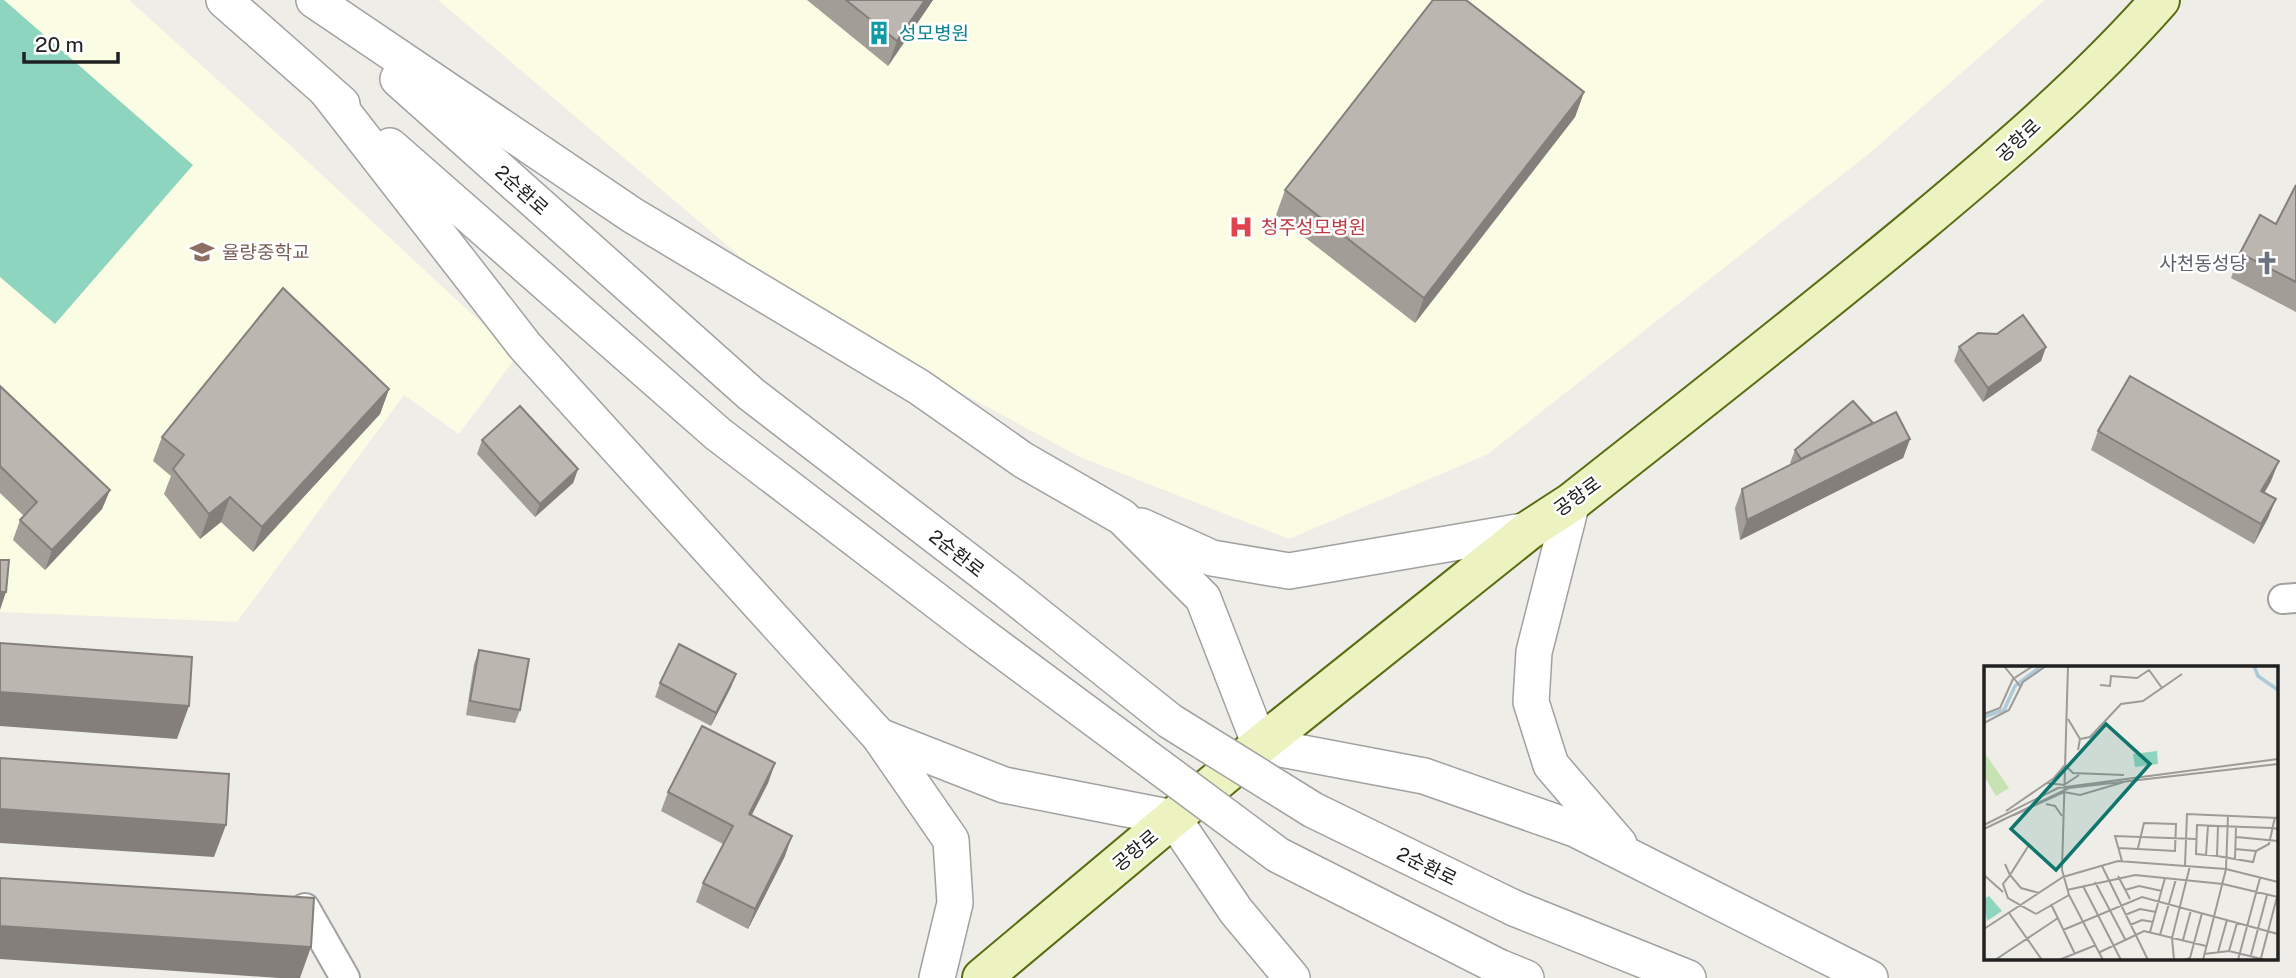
<svg xmlns="http://www.w3.org/2000/svg" width="2296" height="978" font-family="'Public Sans','Noto Sans KR',sans-serif">
  <style>
    .education { fill: #fafce4 }
    .pitch { fill: #8ed5c0 }
    .lines { fill: none; stroke-linecap: round; stroke-linejoin: round }
    .minor-casing { stroke: #a1a1a1; stroke-width: 32 }
    .tertiary-casing { stroke: #a1a1a1; stroke-width: 38 }
    .secondary-casing { stroke: #5a6c11; stroke-width: 42 }
    .minor { stroke: #fff; stroke-width: 28 }
    .tertiary { stroke: #fff; stroke-width: 35 }
    .secondary { stroke: #ecf3c1; stroke-width: 38 }
    .tertiary-bridge-casing { stroke: #a1a1a1; stroke-width: 38; stroke-linecap: butt }
    .tertiary-bridge { stroke: #fff; stroke-width: 35 }
    .wall { fill: #a29d97 }
    .shaded-wall { fill: #847f7b }
    .building { fill: #bcb6b0; stroke: #847f7b; stroke-width: 2 }
    .labels { text-anchor: middle; stroke-width: 5; stroke-linejoin: round; paint-order: stroke }
    .culture-label { font-size: 19px; fill: #0d838f; stroke: #fff; text-anchor: start }
    .street-label { font-size: 19px; fill: #202020; stroke: #fff }
    .health-label { font-size: 19px; fill: #be3a42; stroke: #fff; text-anchor: start }
    .education-label { font-size: 19px; fill: #785e54; stroke: #fff; text-anchor: start }
    .worship-label { font-size: 19px; fill: #5b616d; stroke: #fff; text-anchor: end }
    .inset-river { fill: none; stroke: #adcad8; stroke-width: 3.5 }
    .inset-road { fill: none; stroke: #9c9b97; stroke-width: 2 }
    .view { fill: #0f766e; fill-opacity: 0.15; stroke: #0f766e; stroke-width: 3.5 }
    .inset-edge { fill: none; stroke: #202020; stroke-width: 3.5 }
  </style>
  <rect width="100%" height="100%" fill="#efede7"/>
  <g class="education">
    <polygon points="0,0 129,0 292,147 517,356 459,434 404,395 237,622 0,612"/>
    <polygon points="438,0 2045,0 1871,152 1488,454 1289,539 1080,457 795,303"/>
  </g>
  <polygon class="pitch" points="0,0 4,0 193,165 55,324 0,277"/>
  <g class="lines">
    <g class="minor-casing">
      <g id="minor">
        <polyline points="2283,599 2296,598"/>
        <polyline points="305,908 345,978"/>
      </g>
    </g>
    <g class="tertiary-casing">
      <g id="tertiary">
        <polyline points="224,0 342,104"/>
        <polyline points="314,0 632,215 919,387 1023,460 1122,517 1203,598 1260,745 1424,776 1575,829 1870,978"/>
        <polyline points="398,79 751,394 1011,594"/>
        <polyline points="326,90 525,346 879,736 951,840 955,903 937,978"/>
        <polyline points="390,146 718,434 980,634"/>
        <polyline points="1572,502 1534,652 1531,702 1551,765 1619,844"/>
        <polyline points="1141,526 1212,558 1289,571 1529,530"/>
        <polyline points="879,736 1004,785 1173,818 1236,911 1292,978"/>
        <polyline points="1514,908 1688,978"/>
        <polyline points="1499,967 1526,978"/>
      </g>
    </g>
    <g class="secondary-casing">
      <path id="secondary" d="M982 978 1260 745 1529 530 1572 502C1687 411 1803 321 1916 227 2001 156 2087 83 2160 0"/>
    </g>
    <use href="#minor" class="minor"/>
    <use href="#tertiary" class="tertiary"/>
    <use href="#secondary" class="secondary"/>
    <g class="tertiary-bridge-casing">
      <g id="tertiary-bridge">
        <polyline points="1011,594 1170,721 1313,810 1514,908"/>
        <polyline points="980,634 1278,855 1499,967"/>
      </g>
    </g>
    <use href="#tertiary-bridge" class="tertiary-bridge"/>
  </g>
  <g class="wall">
    <polygon points="807,0 933,0 888,66"/>
    <polygon points="1584,92 1575,117 1415,323 1276,215 1285,190"/>
    <polygon points="2296,185 2296,312 2231,278 2240,253 2276,224"/>
    <polygon points="1959,347 2046,347 2041,361 1983,402 1954,361"/>
    <polygon points="0,386 110,490 102,509 45,570 13,540 20,520 24,516 0,493"/>
    <polygon points="389,389 380,414 253,552 221,522 200,539 164,494 171,476 153,461 162,437"/>
    <polygon points="1873,423 1910,439 1903,458 1740,540 1735,508 1742,489 1791,464 1790,463 1795,450"/>
    <polygon points="2098,431 2271,481 2264,493 2276,499 2268,518 2254,544 2091,450"/>
    <polygon points="482,440 578,469 573,483 535,517 477,454"/>
    <polygon points="479,650 520,710 515,723 466,715 474,664"/>
    <polygon points="736,674 731,687 711,726 655,697 660,683"/>
    <polygon points="775,763 768,783 752,815 785,856 748,929 696,902 703,883 723,844 661,811 668,792"/>
  </g>
  <g class="shaded-wall">
    <polygon points="925,0 933,0 888,66 897,41"/>
    <polygon points="1584,92 1575,117 1415,323 1424,298"/>
    <polygon points="2046,347 2041,361 1983,402 1988,388"/>
    <polygon points="389,389 380,414 253,552 262,527"/>
    <polygon points="1910,439 1903,458 1740,540 1747,520"/>
    <polygon points="2279,461 2271,481 2254,511 2261,491"/>
    <polygon points="578,469 573,483 535,517 540,504"/>
    <polygon points="110,490 102,509 45,570 52,550"/>
    <polygon points="230,497 221,522 200,539 209,514"/>
    <polygon points="2276,499 2268,518 2254,544 2261,524"/>
    <polygon points="0,592 6,592 0,610"/>
    <polygon points="736,674 731,687 711,726 716,713"/>
    <polygon points="0,692 189,706 177,739 0,726"/>
    <polygon points="775,763 768,783 742,833 749,814"/>
    <polygon points="0,809 226,825 214,857 0,843"/>
    <polygon points="792,836 785,856 748,929 755,909"/>
    <polygon points="0,926 311,947 300,978 279,978 0,959"/>
  </g>
  <g class="building">
    <polygon points="846,0 925,0 897,41"/>
    <polygon points="1433,0 1466,0 1584,92 1424,298 1285,190"/>
    <polygon points="2296,185 2296,282 2240,253 2260,215 2276,224"/>
    <polygon points="283,288 389,389 262,527 230,497 209,514 173,469 184,455 162,437"/>
    <polygon points="2023,315 2046,347 1988,388 1959,347 1978,333 1997,334"/>
    <polygon points="2130,376 2279,461 2261,491 2276,499 2261,524 2098,431"/>
    <polygon points="0,386 110,490 52,550 20,520 37,502 0,466"/>
    <polygon points="1853,401 1873,423 1801,459 1795,450"/>
    <polygon points="520,406 578,469 540,504 482,440"/>
    <polygon points="1896,412 1910,439 1747,520 1742,489"/>
    <polygon points="0,560 9,560 6,592 0,592"/>
    <polygon points="0,643 192,657 189,706 0,692"/>
    <polygon points="679,644 736,674 716,713 660,683"/>
    <polygon points="479,650 529,659 520,710 470,701"/>
    <polygon points="702,726 775,763 749,814 792,836 755,909 703,883 733,826 668,792"/>
    <polygon points="0,758 229,774 226,825 0,809"/>
    <polygon points="0,878 314,898 311,947 0,926"/>
  </g>
  <defs>
    <g id="building-bare" transform="scale(1.89)"><path d="M-4-6H4V6H1V3H-1V6H-4ZM-2.5-4.3h1.7v1.8h-1.7ZM.8-4.3h1.7v1.8H.8ZM-2.5-1h1.7V.8h-1.7ZM.8-1h1.7V.8H.8Z" fill="#0f9aa8" stroke="#fff" stroke-width="2.5" paint-order="stroke"/></g>
    <g id="hospital-bare" transform="scale(1.89)"><path d="M-5-5h3v3.5h4V-5h3V5h-3V1.5h-4V5h-3Z" fill="#e0444e" stroke="#fff" stroke-width="2.5" paint-order="stroke"/></g>
    <g id="school-bare" transform="scale(1.89)"><path d="M0-5L7-2L0 1L-7-2ZM-4 1L0 2.5L4 1V4Q0 6-4 4Z" fill="#8d6e63" stroke="#fff" stroke-width="2.5" paint-order="stroke"/></g>
    <g id="church-bare" transform="scale(1.89)"><path d="M-1.2-6h2.4v3.5h3.3v2.4h-3.3V6h-2.4V-.1h-3.3v-2.4h3.3Z" fill="#6b7280" stroke="#fff" stroke-width="2.5" paint-order="stroke"/></g>
  </defs>
  <g fill-rule="evenodd">
    <use href="#building-bare" x="879" y="33"/>
    <use href="#hospital-bare" x="1241" y="227"/>
    <use href="#school-bare" x="202" y="252"/>
    <use href="#church-bare" x="2267" y="263"/>
  </g>
  <g class="labels">
    <g class="culture-label">
      <text x="899" y="40">성모병원</text>
    </g>
    <g class="street-label">
      <text transform="translate(2018 140) rotate(-43)" y="7">공항로</text>
      <text transform="translate(522 190) rotate(42)" y="7">2순환로</text>
      <text transform="translate(1577 496) rotate(-36)" y="7">공항로</text>
      <text transform="translate(957 553) rotate(38)" y="7">2순환로</text>
      <text transform="translate(1135 850) rotate(-40)" y="7">공항로</text>
      <text transform="translate(1427 866) rotate(26)" y="7">2순환로</text>
    </g>
    <g class="health-label">
      <text x="1261" y="234">청주성모병원</text>
    </g>
    <g class="education-label">
      <text x="222" y="259">율량중학교</text>
    </g>
    <g class="worship-label">
      <text x="2247" y="270">사천동성당</text>
    </g>
  </g>
  <g transform="translate(1984 666)">
    <rect width="294" height="294" fill="#efede7"/>
    <path d="M0 86 25 122 12 130 0 110Z" fill="#c7e3b3"/>
    <path d="M173 85 174 98 151 101 149 88ZM5 230 18 245 3 255 0 233Z" fill="#8ed5c0"/>
    <path class="inset-river" d="M270 0 274 10 294 24M0 51 20 44 31 20 57 0"/>
    <path class="inset-road" d="M20 0 36 20M84 0 78 204 85 229 119 294M116 19 126 20 127 10 153 12 165 4 178 22M0 48 16 42 29 13 49 0M84 53 96 73 94 84M0 57 25 44 39 16 62 0M96 73 106 71 137 38 159 35 198 8M63 117 80 119 95 109M62 138 71 140 78 150M22 145 70 112 81 99 89 107 140 109M30 149 80 126 96 129 140 116M0 159 74 122 294 93M234 160 233 190 212 188 213 159 234 160 288 162 294 163M0 163 85 122 294 98M252 171 294 175M45 179 26 209 37 222 55 227M135 182 191 185 192 158 160 157 154 182M251 183 272 185M222 189 224 160M233 190 269 196 272 185 285 178 291 151M251 193 252 161M138 195 131 170 212 173M21 198 26 209 19 218 24 232 52 248M201 199 203 148 294 152M118 200 164 294M0 209 19 226M134 210 146 233M111 216 141 273M99 220 137 294M83 224 151 209 239 218 294 231M141 224 155 220 178 225M67 238 91 288M25 247 58 294M52 248 85 229M141 249 156 243 172 246M146 259 158 254 169 256M0 263 79 211 134 195 242 203 294 216M79 264 158 231 294 268M166 266 181 212M176 269 192 213M199 274 207 244M245 285 253 257M116 286 160 265 222 280M234 286 243 254M220 288 245 285 282 294M267 289 283 229M277 292 293 231M11 294 74 252M75 294 112 279M190 294 188 272 206 200M200 294 206 292 218 247M219 294 242 203 244 150M254 294 276 212"/>
    <path class="view" d="M122 58 166 98 72 204 27 163Z"/>
    <rect width="294" height="294" class="inset-edge"/>
  </g>
  <path d="M24 52v10h94v-10" fill="none" stroke="#202020" stroke-width="3.5"/>
  <text x="35" y="52" font-size="21" fill="#202020" stroke="#ffffff" stroke-width="5" paint-order="stroke">20 m</text>
</svg>
